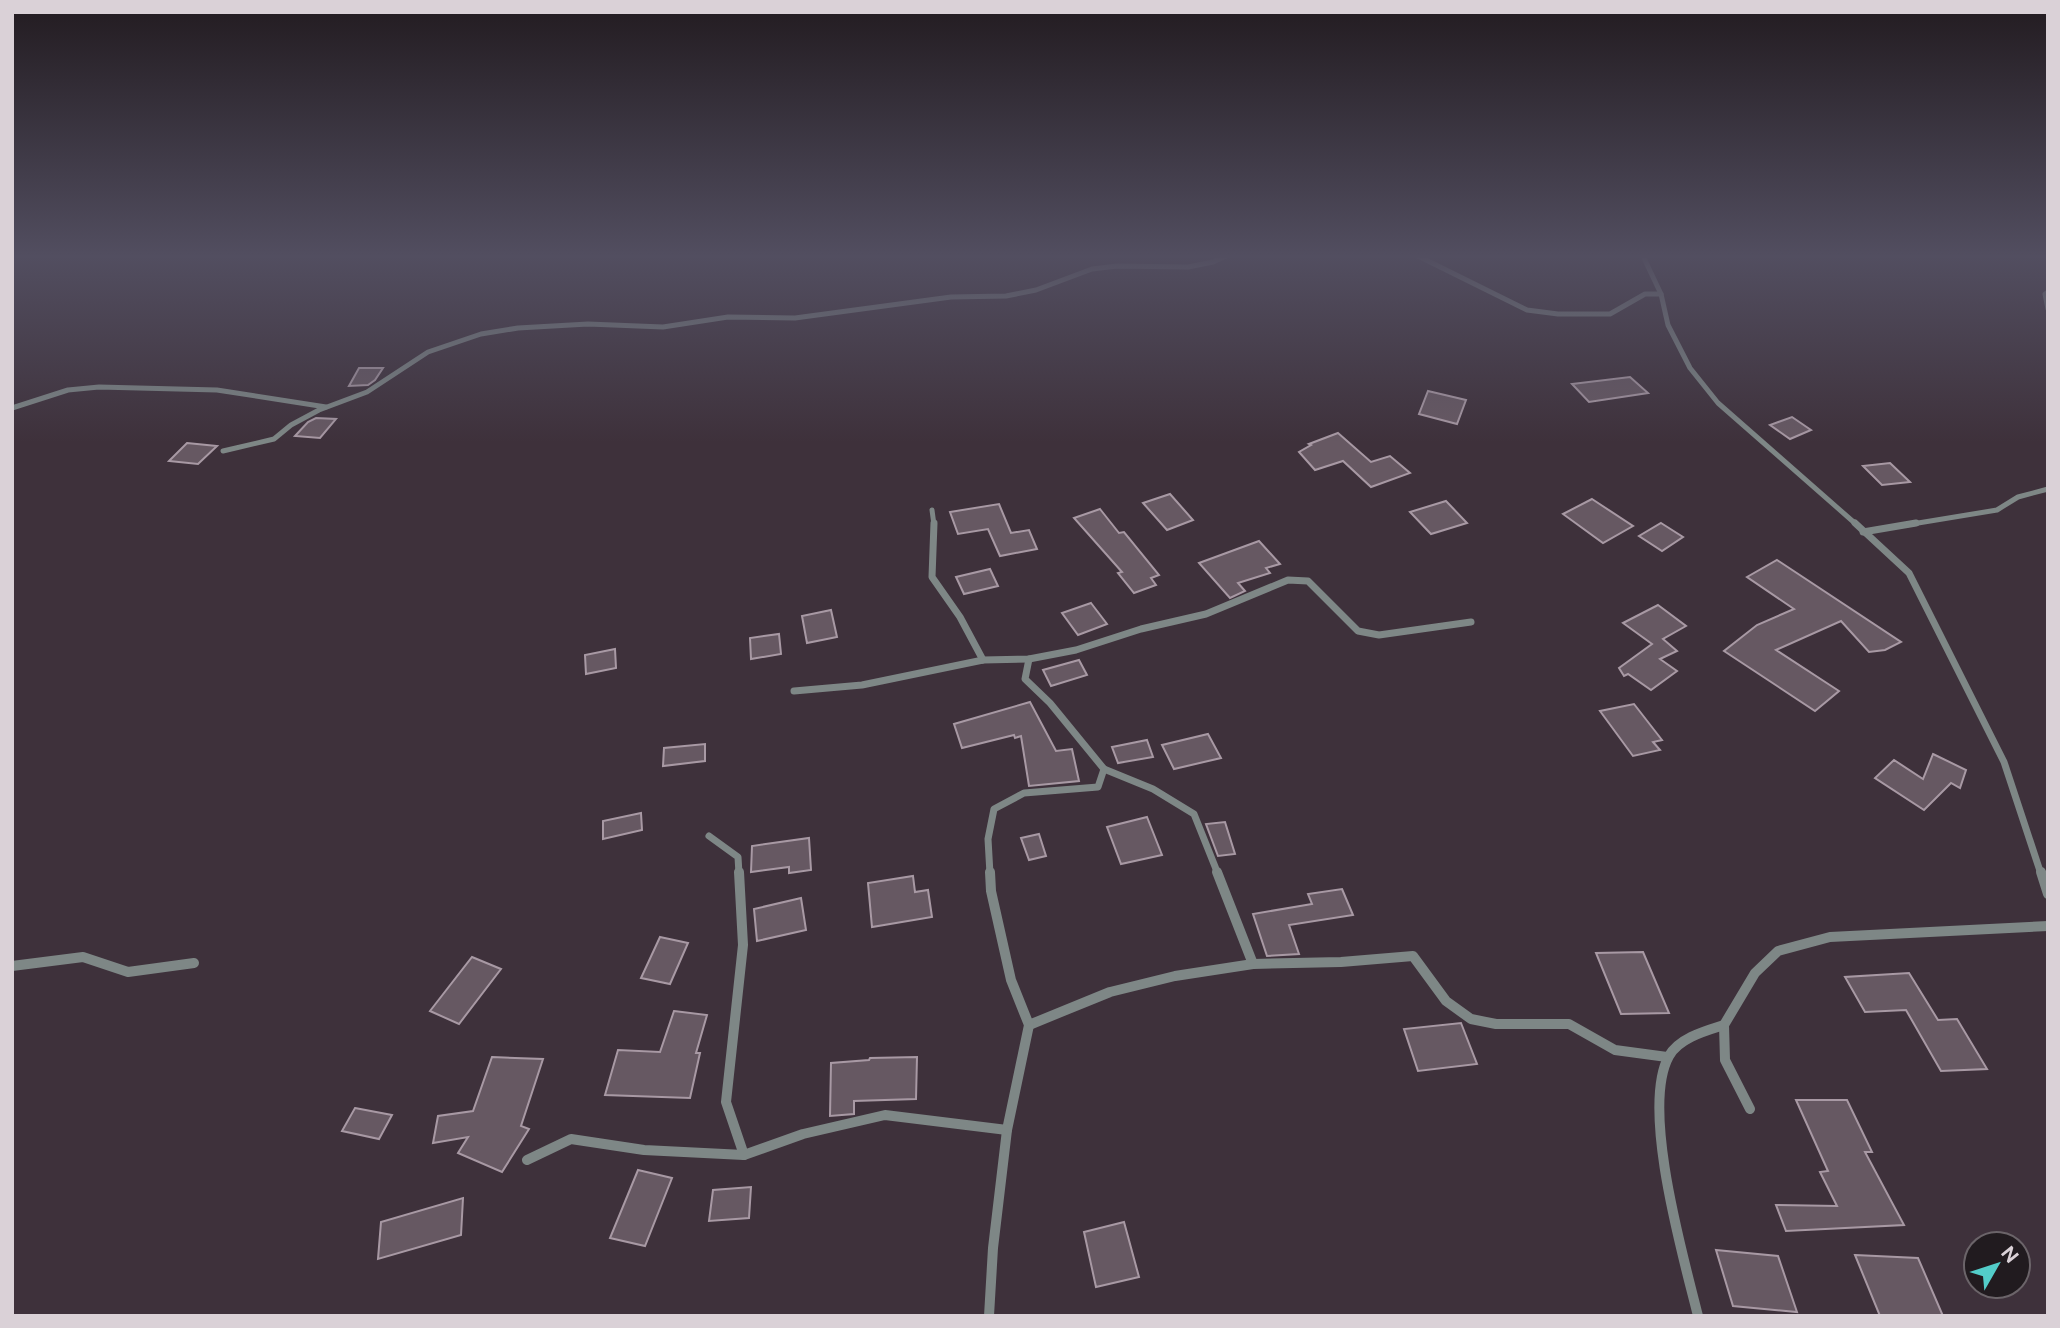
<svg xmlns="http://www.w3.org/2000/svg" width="2060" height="1328" font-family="'Public Sans',sans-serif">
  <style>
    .building { fill: #665862; stroke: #a899a4; stroke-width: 2 }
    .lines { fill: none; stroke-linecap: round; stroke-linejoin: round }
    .minor-far2 { stroke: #7e8786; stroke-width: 5 }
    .minor-far1 { stroke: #7e8786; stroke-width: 7 }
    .minor { stroke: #7e8786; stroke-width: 10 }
  </style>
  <rect width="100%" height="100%" fill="#3e313b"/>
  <g class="building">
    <polygon points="359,368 383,368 375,380 368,385 349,386"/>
    <polygon points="1630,377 1648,393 1589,402 1572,384"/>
    <polygon points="1428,391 1466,400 1457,424 1419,414"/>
    <polygon points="1792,417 1811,430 1790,439 1770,425"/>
    <polygon points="316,418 336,419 320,438 295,436 308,422"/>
    <polygon points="1338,433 1371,462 1390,456 1410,473 1371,487 1343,461 1315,470 1299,452 1311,445 1309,444"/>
    <polygon points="187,443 217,446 198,464 169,461"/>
    <polygon points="1890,463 1910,482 1882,485 1863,466"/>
    <polygon points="1170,494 1193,520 1167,530 1143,503"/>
    <polygon points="1592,499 1633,526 1603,543 1563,514"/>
    <polygon points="1446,501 1467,523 1431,534 1410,512"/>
    <polygon points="999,504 1011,533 1029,530 1037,549 1000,556 988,529 958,534 950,512"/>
    <polygon points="1100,509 1119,533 1124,532 1159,575 1151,578 1156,585 1134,593 1118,573 1122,572 1074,518"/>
    <polygon points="1661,523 1683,537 1662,551 1639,536"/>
    <polygon points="1259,541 1280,564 1266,568 1270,573 1238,583 1245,591 1230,598 1199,563"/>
    <polygon points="1777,560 1901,642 1885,650 1869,652 1841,621 1776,650 1839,691 1815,711 1724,651 1757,625 1794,609 1747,577"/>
    <polygon points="990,569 998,586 964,594 956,577"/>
    <polygon points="1091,603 1107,624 1078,635 1062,613"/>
    <polygon points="1658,605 1686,626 1663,639 1677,651 1660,659 1677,671 1651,690 1628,674 1624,676 1619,668 1652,644 1623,623"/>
    <polygon points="831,610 837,637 807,643 802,616"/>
    <polygon points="779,634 781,654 751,659 750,638"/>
    <polygon points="615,649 616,668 586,674 585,655"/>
    <polygon points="1079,660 1087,675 1051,686 1043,670"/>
    <polygon points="1030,702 1056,751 1072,749 1079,781 1029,786 1021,736 1015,738 1014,735 962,748 954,724"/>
    <polygon points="1634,704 1662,740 1653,742 1660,750 1633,756 1600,711"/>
    <polygon points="1208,734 1221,758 1174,769 1162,745"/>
    <polygon points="1147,740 1153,757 1118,763 1112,747"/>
    <polygon points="705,744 705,761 663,766 664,748"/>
    <polygon points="1933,754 1966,770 1960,788 1951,783 1924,810 1875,778 1894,760 1923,779"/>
    <polygon points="641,813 642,830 603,839 603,821"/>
    <polygon points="1147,817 1162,855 1121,864 1107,827"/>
    <polygon points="1225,822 1235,854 1218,856 1206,824"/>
    <polygon points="1039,834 1046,856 1029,860 1021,838"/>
    <polygon points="809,838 811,870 789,873 789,867 751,872 752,846"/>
    <polygon points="913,876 915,892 928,890 932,917 872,927 868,883"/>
    <polygon points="1342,889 1353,915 1289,925 1299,954 1267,956 1253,914 1312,904 1308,894"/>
    <polygon points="801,898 806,930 757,941 754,909"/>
    <polygon points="660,937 688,943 670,984 641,978"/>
    <polygon points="1643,952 1669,1013 1621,1014 1596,953"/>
    <polygon points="472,957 501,969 459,1024 430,1011"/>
    <polygon points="1909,973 1938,1020 1957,1019 1987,1069 1941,1071 1906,1010 1865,1012 1845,977"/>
    <polygon points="674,1011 707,1015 696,1053 700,1053 690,1098 605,1095 618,1050 660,1052"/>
    <polygon points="1461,1023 1477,1064 1418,1071 1404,1029"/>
    <polygon points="492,1057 543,1059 521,1126 529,1129 502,1172 458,1153 468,1137 433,1143 438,1116 473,1111"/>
    <polygon points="917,1057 916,1099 854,1101 854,1114 830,1116 831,1063 869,1060 870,1058"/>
    <polygon points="1796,1100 1847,1100 1872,1152 1865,1152 1904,1225 1786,1231 1776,1205 1837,1206 1820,1172 1828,1171"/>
    <polygon points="355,1108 392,1115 379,1139 342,1131"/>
    <polygon points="638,1170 672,1178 645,1246 610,1238"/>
    <polygon points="751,1187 749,1218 709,1221 713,1190"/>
    <polygon points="463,1198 461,1235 378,1259 381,1222"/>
    <polygon points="1124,1222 1139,1277 1096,1287 1084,1232"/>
    <polygon points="1716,1250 1778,1256 1797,1312 1733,1306"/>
    <polygon points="1855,1255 1918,1258 1943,1316 1880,1316"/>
  </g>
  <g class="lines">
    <g class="minor-far2">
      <polyline points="1418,256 1527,310 1558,314 1610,314 1645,294 1661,294"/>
      <polyline points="1643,256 1661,294 1668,325 1690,368 1718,403 1857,525"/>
      <polyline points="2048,292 2045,294 2048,309"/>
      <polyline points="12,408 68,390 99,387 217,390 326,407"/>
      <polyline points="223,451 274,439 291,425 319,410 367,392 428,352 481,334 518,328 588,324 663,327 728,317 795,318 951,297 1006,296 1036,290 1092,269 1117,266 1188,267 1213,262 1226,256"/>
      <polyline points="932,510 934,525"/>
      <polyline points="1906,525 1997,510 2018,497 2048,489"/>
    </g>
    <g class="minor-far1">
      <polyline points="934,523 932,577 960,617 983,660"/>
      <polyline points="1855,523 1909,573 2004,762 2041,874"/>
      <polyline points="1863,532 1916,523"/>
      <polyline points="794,691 862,685 983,660 1029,659 1076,650 1141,629 1206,614 1288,580 1308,581 1358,631 1379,635 1471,622"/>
      <polyline points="1104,769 1153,789 1194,814 1218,874"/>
      <polyline points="709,836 738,857 739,874"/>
      <polyline points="990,874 988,839 994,809 1024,793 1098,787 1104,769 1050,703 1025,679 1029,659"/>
    </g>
    <g class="minor">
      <polyline points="739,872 743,945 726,1102 744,1155"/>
      <polyline points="1217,872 1253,964"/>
      <polyline points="2041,872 2048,894"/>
      <polyline points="12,966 83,957 128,972 194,963"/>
      <polyline points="1029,1025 1110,992 1175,976 1253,964 1341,962 1413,956 1446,1001 1471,1019 1496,1024 1569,1024 1615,1050 1667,1057"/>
      <polyline points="1750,1109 1725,1060 1724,1025 1755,973 1778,951 1830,937 2048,926"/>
      <polyline points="527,1160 571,1139 644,1150 744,1155 803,1134 885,1115 1007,1130"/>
      <polyline points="989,1316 993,1248 1007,1130 1029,1025 1011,980 991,891 990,872"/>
      <path d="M1698 1316C1684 1259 1640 1108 1669 1056 1679 1038 1705 1031 1724 1025"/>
    </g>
  </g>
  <linearGradient id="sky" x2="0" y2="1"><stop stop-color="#221b20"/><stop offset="0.58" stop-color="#524e60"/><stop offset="1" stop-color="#524e60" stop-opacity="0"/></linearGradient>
  <rect width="2060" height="442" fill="url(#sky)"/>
  <rect width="2060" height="1328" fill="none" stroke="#dad1d7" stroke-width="28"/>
  <g transform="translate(1997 1265) rotate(51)"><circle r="33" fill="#211b1f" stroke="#6b6469" stroke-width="2"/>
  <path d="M0-5L12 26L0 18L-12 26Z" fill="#53cdc9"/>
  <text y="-10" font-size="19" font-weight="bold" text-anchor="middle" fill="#dad1d7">N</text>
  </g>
</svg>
